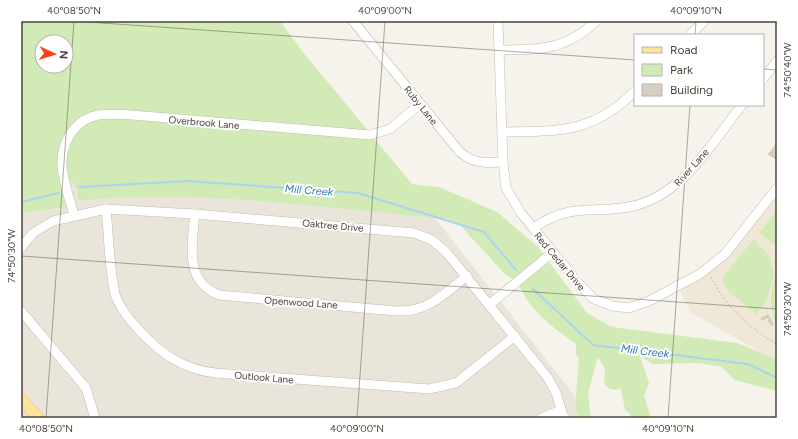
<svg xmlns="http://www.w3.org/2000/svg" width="798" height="439" font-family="Figtree,sans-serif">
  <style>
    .residential { fill: #eae5da }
    .education { fill: #efe8d6 }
    .green { fill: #d2eab5; fill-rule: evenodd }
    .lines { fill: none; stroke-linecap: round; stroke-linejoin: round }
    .stream { stroke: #a9d4f2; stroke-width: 2 }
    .building { fill: #d8cfc1; stroke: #d3c7b4 }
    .minor-casing { stroke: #c2bbae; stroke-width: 10 }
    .major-casing { stroke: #e6c16a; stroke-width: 12 }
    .path { stroke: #c4b79f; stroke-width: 1; stroke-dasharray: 2 2; stroke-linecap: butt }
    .minor { stroke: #fff; stroke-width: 9 }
    .major { stroke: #ffe39c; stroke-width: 11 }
    .ticks { fill: none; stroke: #4b4439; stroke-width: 1; stroke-opacity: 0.45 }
    .labels { text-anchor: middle; stroke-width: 4; stroke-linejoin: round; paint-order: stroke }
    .street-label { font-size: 10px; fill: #4b4439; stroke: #fff }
    .water-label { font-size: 11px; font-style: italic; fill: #2e7ab2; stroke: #fff }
    .neatline { fill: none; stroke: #4b4439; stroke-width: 1.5 }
    .ticks-label { font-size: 10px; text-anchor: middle; fill: #4b4439 }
  </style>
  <rect width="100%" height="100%" fill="#f6f3ec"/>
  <polygon class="residential" points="21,59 42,66 66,66 66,63 329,83 592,418 21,418"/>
  <polygon class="education" points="777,197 777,361 690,312 680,290 721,265"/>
  <g class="green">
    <path d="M21 21H280L302 51 412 184 439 187 497 212 538 247 587 313 612 327 737 343 777 359V391L735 380 722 367 700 363 653 364 640 356 649 383 644 396 651 418H634L625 410 621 388 616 390 608 388 604 382 605 370 598 356 588 393 591 418H582C580 416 577 414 576 411 575 407 578 367 579 359L576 355V344C559 332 543 320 531 305 520 292 523 283 506 275L457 222 446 219C355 211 265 198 173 197 141 197 111 196 79 201L77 190 72 181 60 183 66 207 21 213ZM42 42H66V66H42Z"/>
    <polygon points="777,211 777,246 759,233"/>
    <path d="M754 239 769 256 774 273 767 300 756 314 729 292 722 280C722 275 749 246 754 239Z"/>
    <path d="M777 273V328C770 309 768 291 777 273Z"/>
  </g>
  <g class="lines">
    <g class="stream">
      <polyline points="79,187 187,181 358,193 484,232 516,270"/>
      <polyline points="21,202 59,193"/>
      <polyline points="532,288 593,345 748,364 777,378"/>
    </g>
  </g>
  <g class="building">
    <polygon points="777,143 777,158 776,159 768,154 770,152 772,153 771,151"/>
    <polygon points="768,315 769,317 762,320 761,318"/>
    <polygon points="770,318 773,324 771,325 768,320"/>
  </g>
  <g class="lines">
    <g class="minor-casing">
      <g id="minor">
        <path d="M353 21 459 151C473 164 485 163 503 162"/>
        <polyline points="498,21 503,162 506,188 521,213 580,285 594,299 612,306 629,308 649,301 700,274 725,254 777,188"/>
        <polyline points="690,35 704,21"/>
        <path d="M499 50C538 50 567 50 596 21"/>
        <polyline points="763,79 777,61"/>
        <path d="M502 132C559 131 592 134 635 91"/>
        <path d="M106 209C109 237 109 267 115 294 119 307 129 319 138 329 160 353 182 369 215 373L429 389 456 383 515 336"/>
        <path d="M195 214C192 244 184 282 219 295L396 311C428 312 443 295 467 276"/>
        <path d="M74 215C66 185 51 155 75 128 81 121 89 117 98 115 114 113 129 115 144 116L370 135 390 129 420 104"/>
        <path d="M533 228C572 202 589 214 629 207 682 197 711 144 742 105"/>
        <polyline points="21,248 33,233 53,221 106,209 195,214 414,233 432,240 447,253 548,378 556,393 564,418"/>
        <polyline points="489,305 553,252"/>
        <polyline points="21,311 86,388 95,418"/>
        <polyline points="542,418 561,410"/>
      </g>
    </g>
    <g class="major-casing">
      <polyline id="major" points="21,399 38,418"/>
    </g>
    <path class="path" d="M711 277C724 305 750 329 777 344"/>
    <use href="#minor" class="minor"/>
    <use href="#major" class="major"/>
  </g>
  <path class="ticks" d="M73 21 635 60M695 35 696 21M763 69 777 70M21 256 777 309M46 418 74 21M357 418 385 21M668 418 690 105"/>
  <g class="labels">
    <g class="street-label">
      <text transform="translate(421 105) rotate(51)" y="4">Ruby Lane</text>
      <text transform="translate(204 122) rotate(5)" y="4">Overbrook Lane</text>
      <text transform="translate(691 167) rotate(-48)" y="4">River Lane</text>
      <text transform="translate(333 225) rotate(5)" y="4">Oaktree Drive</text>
      <text transform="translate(560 261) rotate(50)" y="4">Red Cedar Drive</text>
      <text transform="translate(301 302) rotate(4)" y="4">Openwood Lane</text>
      <text transform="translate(264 377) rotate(5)" y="4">Outlook Lane</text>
    </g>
    <g class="water-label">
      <text transform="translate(309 190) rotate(4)" y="4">Mill Creek</text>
      <text transform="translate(645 351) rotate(7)" y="4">Mill Creek</text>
    </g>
  </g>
  <rect width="798" height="439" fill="none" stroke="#ffffff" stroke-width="44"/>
  <rect x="634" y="34" width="130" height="72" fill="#ffffff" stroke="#b7b4b0"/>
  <rect x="642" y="47" width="20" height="6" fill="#ffe39c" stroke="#b7b4b0"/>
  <text x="670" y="54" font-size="12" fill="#4b4439">Road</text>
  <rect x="642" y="64" width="20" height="12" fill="#d2eab5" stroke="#b7b4b0"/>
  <text x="670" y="74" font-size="12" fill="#4b4439">Park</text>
  <rect x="642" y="84" width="20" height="12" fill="#d8cfc1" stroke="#b7b4b0"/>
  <text x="670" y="94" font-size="12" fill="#4b4439">Building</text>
  <g transform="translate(54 54) rotate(94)"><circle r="19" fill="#ffffff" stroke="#b7b4b0"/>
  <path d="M0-3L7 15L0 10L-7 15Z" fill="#fc3f1d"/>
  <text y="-6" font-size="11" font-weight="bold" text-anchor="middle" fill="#4b4439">N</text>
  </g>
  <rect x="22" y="22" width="754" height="395" class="neatline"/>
  <g class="ticks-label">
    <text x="74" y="14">40°08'50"N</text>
    <text x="385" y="14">40°09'00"N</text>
    <text x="696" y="14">40°09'10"N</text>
    <text transform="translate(787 70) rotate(-90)" y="4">74°50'40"W</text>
    <text transform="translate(11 256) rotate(-90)" y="4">74°50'30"W</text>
    <text transform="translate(787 309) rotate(-90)" y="4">74°50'30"W</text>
    <text x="46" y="432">40°08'50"N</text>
    <text x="357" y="432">40°09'00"N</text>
    <text x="668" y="432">40°09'10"N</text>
  </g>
</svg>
